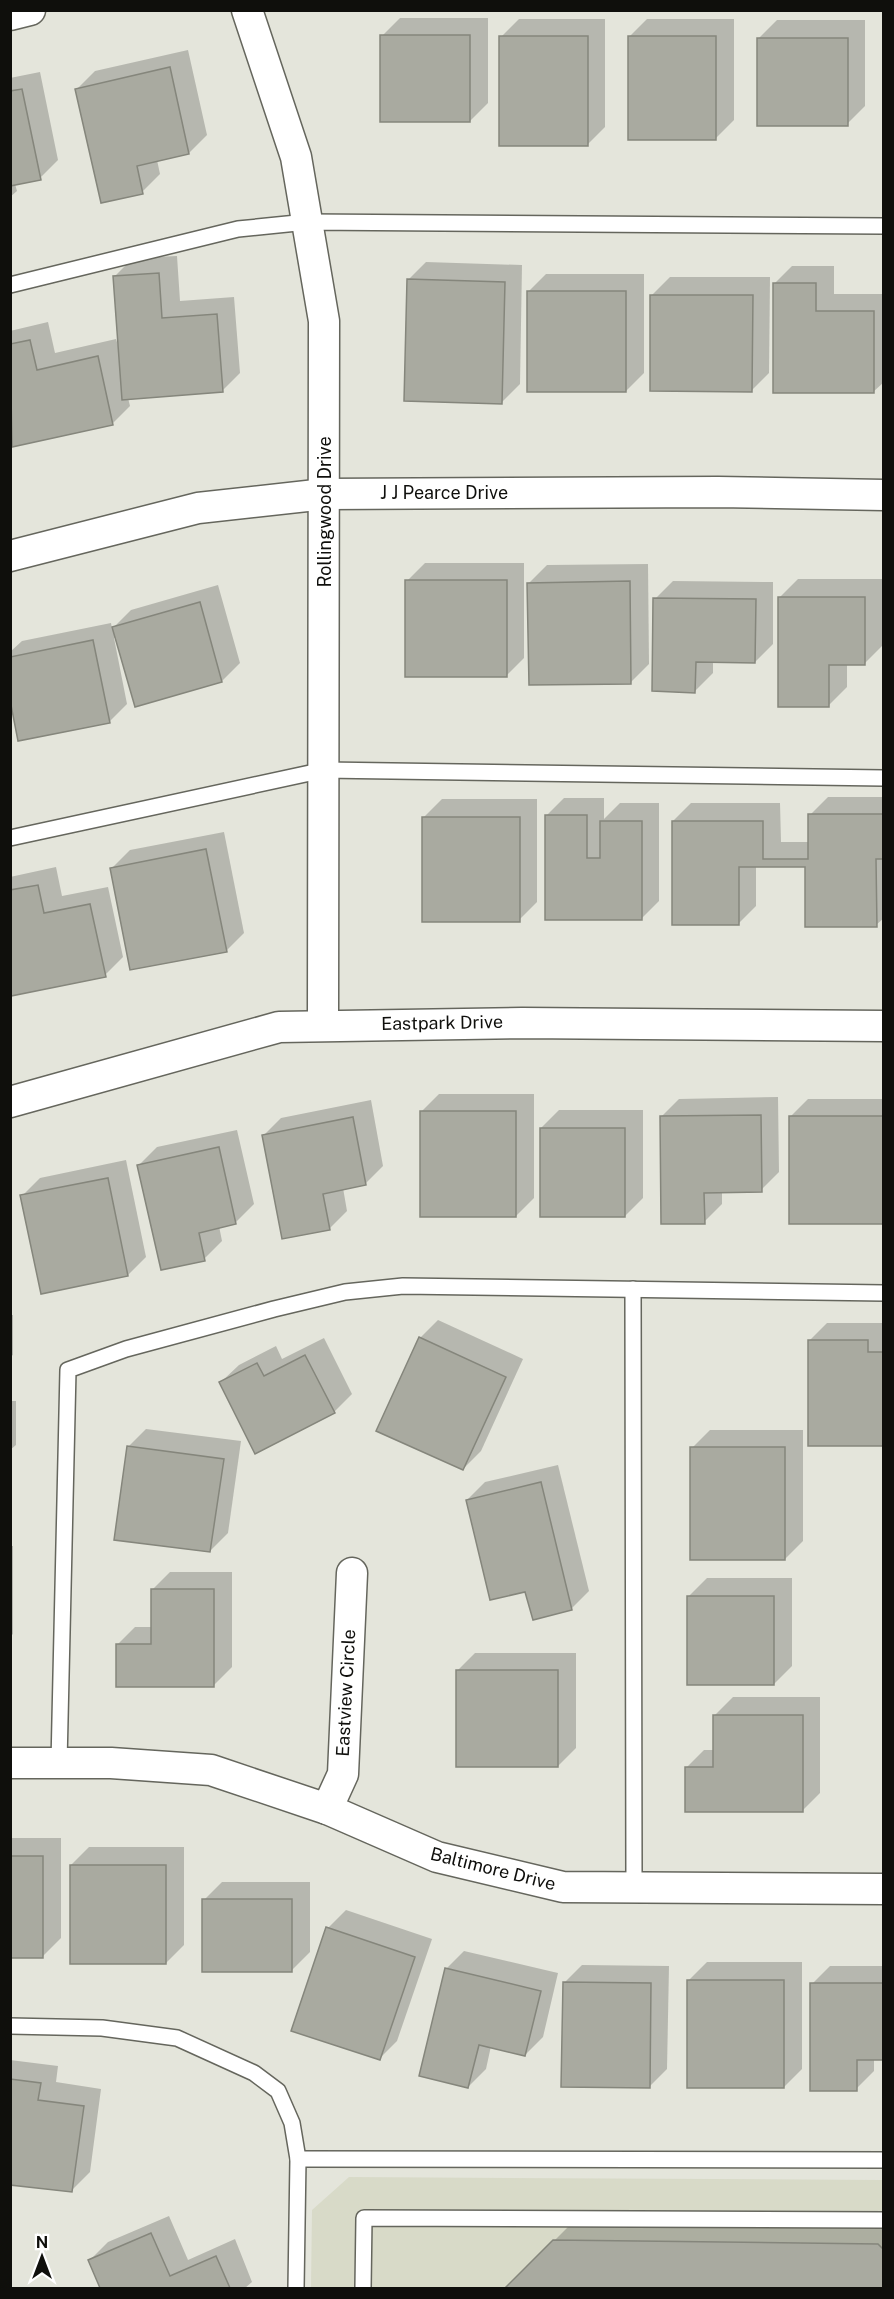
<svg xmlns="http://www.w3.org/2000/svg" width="894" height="2299" font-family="'Public Sans',sans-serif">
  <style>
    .built { fill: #d8dac8 }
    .shadow { fill: #0003 }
    .building { fill: #a9aaa0; stroke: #85867c; stroke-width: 1.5 }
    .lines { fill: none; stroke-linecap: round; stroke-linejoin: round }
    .lane-casing { stroke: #65665d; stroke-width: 18 }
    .street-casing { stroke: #65665d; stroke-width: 33 }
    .lane { stroke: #fff; stroke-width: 15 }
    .street { stroke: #fff; stroke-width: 30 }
    .labels { text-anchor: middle; stroke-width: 4.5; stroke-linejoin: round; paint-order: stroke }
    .street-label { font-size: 18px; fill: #0f0f0c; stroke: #fff }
  </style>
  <rect width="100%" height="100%" fill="#e4e5db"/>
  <polygon class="built" points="349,2177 883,2180 883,2288 311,2288 312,2210"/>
  <g class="shadow">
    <polygon points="400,18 488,18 488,103 470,121 382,36"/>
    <polygon points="519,19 605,19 605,127 587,145 501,37"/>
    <polygon points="647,19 734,19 734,120 716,138 629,37"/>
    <polygon points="777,20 865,20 865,106 847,124 759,38"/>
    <polygon points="188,50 207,135 189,153 157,160 160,174 142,192 77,89 95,71"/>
    <polygon points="40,72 58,160 40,178 15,184 17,191 10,197 10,78"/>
    <polygon points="177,256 180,301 234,297 240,373 222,391 128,398 130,406 112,424 13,445 10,433 10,331 48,322 55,353 116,339 120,352 115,276 133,258"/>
    <polygon points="426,262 522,265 520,384 502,402 408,280"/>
    <polygon points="792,266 834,266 834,294 884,294 884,382 873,392 774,284"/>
    <polygon points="546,274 644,274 644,373 626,391 528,292"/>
    <polygon points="670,277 770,277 769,373 751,391 652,295"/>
    <polygon points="425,563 524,563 524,658 506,676 407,581"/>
    <polygon points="648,564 649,664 631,682 529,583 547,565"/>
    <polygon points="798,579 883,579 883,645 865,663 847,663 847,687 829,705 780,597"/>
    <polygon points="673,581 773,582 773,644 755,662 713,661 713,673 695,691 655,599"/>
    <polygon points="218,585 240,663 222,681 116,637 114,638 127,704 109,722 10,693 10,652 22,641 111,623 112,629 131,610"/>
    <polygon points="828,797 884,797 884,918 876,925 807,865 756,865 756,906 738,924 673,821 691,803 780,803 781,842 810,842 810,815"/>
    <polygon points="564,798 604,798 604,819 620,803 659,803 659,901 641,919 546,816"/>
    <polygon points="442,799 537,799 537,902 519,920 424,817"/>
    <polygon points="224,832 244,933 226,951 112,868 130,850"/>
    <polygon points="56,867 62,896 108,887 123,957 105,975 13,994 10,877"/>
    <polygon points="439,1094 534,1094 534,1198 516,1216 421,1112"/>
    <polygon points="778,1097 779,1172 761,1190 722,1191 722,1204 704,1222 661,1117 679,1099"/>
    <polygon points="808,1099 884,1099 884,1222 790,1117"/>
    <polygon points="371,1100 383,1166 365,1184 343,1188 347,1211 329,1229 263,1136 281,1118"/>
    <polygon points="559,1110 643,1110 643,1198 625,1216 541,1128"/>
    <polygon points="237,1130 254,1204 236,1222 219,1226 222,1241 204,1259 139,1165 157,1147"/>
    <polygon points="126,1160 146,1257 128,1275 42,1292 22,1196 40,1178"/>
    <polygon points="10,1315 13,1315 13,1355 10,1357"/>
    <polygon points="438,1320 523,1359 481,1451 463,1469 420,1338"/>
    <polygon points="827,1323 884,1323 884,1445 809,1341"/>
    <polygon points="324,1338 352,1394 334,1412 221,1382 239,1365 276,1346 282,1359"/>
    <polygon points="10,1401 16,1401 16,1445 10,1450"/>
    <polygon points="146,1429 241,1441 228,1533 210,1551 128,1447"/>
    <polygon points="710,1430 803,1430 803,1541 785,1559 692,1448"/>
    <polygon points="558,1465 589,1591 571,1609 527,1590 467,1500 485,1482"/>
    <polygon points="10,1546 13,1546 13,1634 10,1637"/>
    <polygon points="170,1572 232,1572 232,1667 214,1685 117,1645 135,1627 152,1627 152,1590"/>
    <polygon points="707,1578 792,1578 792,1666 774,1684 689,1596"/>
    <polygon points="475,1653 576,1653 576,1748 558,1766 457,1671"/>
    <polygon points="733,1697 820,1697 820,1793 802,1811 686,1768 704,1750 715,1750 715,1715"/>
    <polygon points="10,1838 61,1838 61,1938 43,1956 10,1957"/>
    <polygon points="89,1847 184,1847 184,1945 166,1963 71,1865"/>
    <polygon points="222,1882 310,1882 310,1952 292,1970 204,1900"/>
    <polygon points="346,1910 432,1939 397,2041 379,2059 328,1928"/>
    <polygon points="464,1951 558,1973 543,2037 525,2055 491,2046 486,2069 468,2087 446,1969"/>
    <polygon points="707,1962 802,1962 802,2069 784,2087 689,1980"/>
    <polygon points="582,1965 669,1966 667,2069 649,2087 564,1983"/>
    <polygon points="830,1966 884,1966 884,2059 874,2059 874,2071 856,2089 812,1984"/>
    <polygon points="10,2060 58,2066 56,2082 101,2089 90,2172 72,2190 10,2183"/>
    <polygon points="580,2215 884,2218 884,2288 507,2288"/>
    <polygon points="169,2216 188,2260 235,2239 252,2282 245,2288 102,2288 90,2260 108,2242"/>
  </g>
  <g class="building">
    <rect x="380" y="35" width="90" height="87"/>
    <rect x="499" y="36" width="89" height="110"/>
    <rect x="628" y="36" width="88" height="104"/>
    <rect x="757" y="38" width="91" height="88"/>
    <polygon points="170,67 189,154 137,166 143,194 101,203 75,89"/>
    <polygon points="22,89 41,180 10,186 10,91"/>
    <polygon points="159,273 162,318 217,314 223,392 122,400 113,276"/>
    <polygon points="407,279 505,282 502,404 404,401"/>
    <polygon points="773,283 816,283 816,311 874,311 874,393 773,393"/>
    <rect x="527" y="291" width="99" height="101"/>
    <polygon points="650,295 753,295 752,392 650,391"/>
    <polygon points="30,340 37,370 98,356 113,425 12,447 10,344"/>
    <rect x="405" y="580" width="102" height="97"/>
    <polygon points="630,581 631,684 529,685 527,583"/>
    <polygon points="778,597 865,597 865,665 829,665 829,707 778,707"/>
    <polygon points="653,598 756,599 755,663 696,662 695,693 652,691"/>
    <polygon points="200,602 222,682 135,707 112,627"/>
    <polygon points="93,640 110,723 18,741 10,700 10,657"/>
    <polygon points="808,814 884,814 884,859 876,859 877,927 805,927 805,867 739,867 739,925 672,925 672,821 763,821 763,859 808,859"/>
    <polygon points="545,815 587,815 587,858 600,858 600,821 642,821 642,920 545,920"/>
    <rect x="422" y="817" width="98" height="105"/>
    <polygon points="206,849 227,952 130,970 110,868"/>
    <polygon points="38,885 44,913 90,904 106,977 11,996 10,890"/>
    <rect x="420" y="1111" width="96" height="106"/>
    <polygon points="761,1115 762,1192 704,1193 705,1224 661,1224 660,1116"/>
    <rect x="789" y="1116" width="95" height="108"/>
    <polygon points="353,1117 366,1185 323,1194 330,1230 282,1239 262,1135"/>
    <rect x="540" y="1128" width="85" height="89"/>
    <polygon points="219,1147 236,1224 199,1233 205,1261 161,1270 137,1165"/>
    <polygon points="108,1178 128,1276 41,1294 20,1195"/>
    <polygon points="419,1337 506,1377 463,1470 376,1431"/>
    <polygon points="808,1340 868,1340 868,1352 884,1352 884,1446 808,1446"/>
    <polygon points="305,1355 335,1413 255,1454 219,1382 257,1363 264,1376"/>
    <polygon points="127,1446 224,1459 210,1552 114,1540"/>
    <rect x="690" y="1447" width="95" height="113"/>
    <polygon points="541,1482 572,1610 533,1620 525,1592 490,1600 466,1500"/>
    <polygon points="151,1589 214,1589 214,1687 116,1687 116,1644 151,1644"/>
    <rect x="687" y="1596" width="87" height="89"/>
    <rect x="456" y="1670" width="102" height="97"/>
    <polygon points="713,1715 803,1715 803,1812 685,1812 685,1767 713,1767"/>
    <rect x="10" y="1856" width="33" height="102"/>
    <rect x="70" y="1865" width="96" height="99"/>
    <rect x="202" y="1899" width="90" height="73"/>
    <polygon points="326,1927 415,1957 380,2060 291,2031"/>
    <polygon points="445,1968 541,1991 525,2056 479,2045 468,2088 419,2076"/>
    <rect x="687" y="1980" width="97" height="108"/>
    <polygon points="563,1982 651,1983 650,2088 561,2087"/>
    <polygon points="810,1983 884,1983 884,2060 857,2060 857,2091 810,2091"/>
    <polygon points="10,2079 41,2083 38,2100 84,2106 72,2192 10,2185"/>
    <polygon points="151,2233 170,2276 216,2256 230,2288 100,2288 88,2260"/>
    <polygon points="553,2240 878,2244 884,2250 884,2288 505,2288"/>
  </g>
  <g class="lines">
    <g class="lane-casing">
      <g id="lane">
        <polyline points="10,285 238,229 307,222 884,226"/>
        <polyline points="10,838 324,770 884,778"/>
        <polyline points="633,1289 634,1888"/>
        <polyline points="59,1763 68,1370 126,1349 274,1309 345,1292 403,1286 884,1293"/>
        <polyline points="10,2026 102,2028 177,2038 254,2073 278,2091 292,2123 298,2159 296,2288"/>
        <polyline points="298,2159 884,2160"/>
        <polyline points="363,2288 364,2218 884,2220"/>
      </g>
    </g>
    <g class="street-casing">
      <g id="street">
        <polyline points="247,10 296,157 324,321 323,1025"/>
        <polyline points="10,15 30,10"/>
        <polyline points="10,556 198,508 325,494 718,492 884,495"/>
        <polyline points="10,1102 279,1027 522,1023 884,1026"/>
        <polyline points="10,1763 111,1763 211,1770 327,1809 437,1857 563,1887 884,1889"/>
        <polyline points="327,1809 343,1774 352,1573"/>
      </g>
    </g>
    <use href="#lane" class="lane"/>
    <use href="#street" class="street"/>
  </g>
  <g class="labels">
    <g class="street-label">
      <text x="444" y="499">J J Pearce Drive</text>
      <text transform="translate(325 512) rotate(-90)" y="6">Rollingwood Drive</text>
      <text transform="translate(442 1023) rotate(-1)" y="6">Eastpark Drive</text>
      <text transform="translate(346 1693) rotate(-87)" y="6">Eastview Circle</text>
      <text transform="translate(493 1869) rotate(14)" y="6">Baltimore Drive</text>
    </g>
  </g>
  <rect width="894" height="2299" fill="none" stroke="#0f0f0c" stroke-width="24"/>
  <g transform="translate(42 2257)" stroke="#ffffff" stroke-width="4.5" paint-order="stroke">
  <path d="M0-4.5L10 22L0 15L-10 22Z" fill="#0f0f0c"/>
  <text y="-9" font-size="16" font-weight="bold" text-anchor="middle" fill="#0f0f0c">N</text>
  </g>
</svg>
